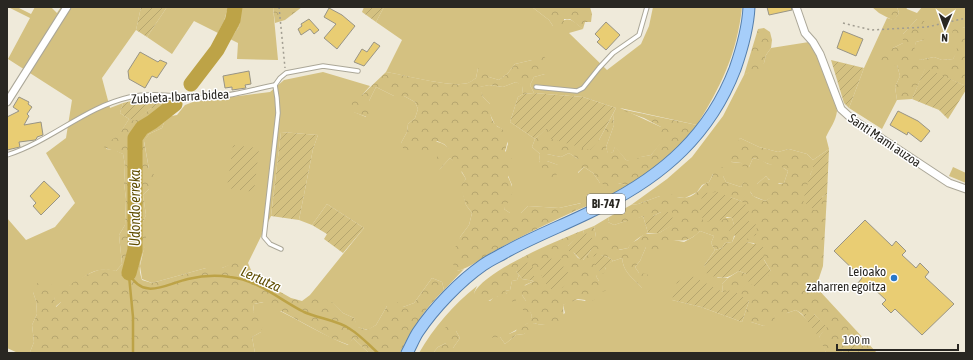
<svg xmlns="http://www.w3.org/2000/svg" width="973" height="360" font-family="'Asap Condensed',sans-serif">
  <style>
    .grass { fill: #d4c181 }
    .forest { fill: url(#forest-crowns) }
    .garden { fill: url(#garden-furrows) }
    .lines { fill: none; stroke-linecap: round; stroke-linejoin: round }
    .stream { stroke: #bda347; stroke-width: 2.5 }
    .river { stroke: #bda347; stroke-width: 15 }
    .building { fill: #e9cd73; stroke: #989485 }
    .service-casing { stroke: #aba798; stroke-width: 5.5 }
    .minor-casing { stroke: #aba798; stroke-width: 9 }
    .primary-casing { stroke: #547eac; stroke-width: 13 }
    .path { stroke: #a09c90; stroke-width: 1.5; stroke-dasharray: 2 3; stroke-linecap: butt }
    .service { stroke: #fff; stroke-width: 3.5 }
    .minor { stroke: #fff; stroke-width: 7 }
    .primary { stroke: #a6cefa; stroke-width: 11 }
    .poi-dot { fill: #2a78c8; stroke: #fff; stroke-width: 1.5 }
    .labels { text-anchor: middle; stroke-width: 3; stroke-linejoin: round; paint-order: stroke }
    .shield { fill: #fff; stroke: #696864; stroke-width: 1 }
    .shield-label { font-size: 12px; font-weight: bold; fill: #292722 }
    .street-label { font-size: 13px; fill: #292722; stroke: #fff }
    .poi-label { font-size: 13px; fill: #292722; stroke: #fff; text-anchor: end }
    .water-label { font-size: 14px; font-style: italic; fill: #5f4d01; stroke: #fff }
  </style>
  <defs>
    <pattern id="forest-crowns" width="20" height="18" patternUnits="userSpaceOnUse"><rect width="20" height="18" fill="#d4c181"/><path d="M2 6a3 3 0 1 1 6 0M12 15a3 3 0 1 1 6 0" fill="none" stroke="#b6a66f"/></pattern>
    <pattern id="garden-furrows" width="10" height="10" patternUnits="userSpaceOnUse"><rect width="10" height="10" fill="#d4c181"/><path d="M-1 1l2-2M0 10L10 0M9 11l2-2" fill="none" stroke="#b6a66f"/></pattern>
  </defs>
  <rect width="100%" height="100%" fill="#efeada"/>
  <g class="grass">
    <path d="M8 7H17L31 14 35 7H51L57 13 61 7H141L136 30 102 78 110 108 123 103 120 113 129 119 119 135 112 141 106 149 115 150 123 154 125 165 124 183 126 199 125 225 119 235 122 264 116 271C94 265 86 277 69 286L61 302 55 307 54 297 33 292 36 301 37 314 32 325 34 342 30 352 18 353 7 348V218L26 240 55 227 75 203 46 153 66 138 72 100 8 59 30 18Z"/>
    <polygon points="167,7 228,7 224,21 218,33 194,21 172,54 147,37"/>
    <polygon points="241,7 273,7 278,60 237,59 238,43 230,39 239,27"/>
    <path d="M384 7H532L549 20 553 26C569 16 570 18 583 29L569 33 607 70 641 44 649 26 653 7H742C737 54 721 86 697 125L620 108 661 127 662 142 651 155 641 157 632 162 626 160 615 147 613 152 608 154 606 147 614 125 613 114 616 108 583 97 534 93 530 85 534 77 545 74 532 60 515 64 508 73 499 80 489 77 478 68 476 78C473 80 471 82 468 83 451 88 405 75 386 72L402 40 376 22Z"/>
    <polygon points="897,7 906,7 907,9 917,13 922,7 966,7 966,27 963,27 957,42 957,52 953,59 942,60 934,57 920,60 913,51 916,42 923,40 917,19 903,34 903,43 893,48 885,48 897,65 900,76 895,87 897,100 882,129 849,108 864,68 887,18 894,20 899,13"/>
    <path d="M809 42C816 50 837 101 837 111 836 121 830 128 826 137L829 149 813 160 807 154 789 149 778 152 759 147 740 138 731 162 741 163 749 167 753 158 761 160 768 164 779 165 788 171 784 183C777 184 770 182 766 176L757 184 770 189 772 197 765 201 753 196 744 182 741 187 726 182 723 176 713 174 709 182 702 185 697 192 685 198 660 196 638 204 631 205 667 179 692 157 723 116 744 75 764 63 766 55 771 48Z"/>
    <path d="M323 72 370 86 362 95 354 112 366 117 369 101 376 87 394 96H404L415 102 418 109 415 118 408 124 407 132 401 143C406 144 412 145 417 145 435 144 436 136 452 151L439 170 450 158 455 162 466 179 461 186 466 205 472 213 469 225 460 237 457 271 464 269 444 290 442 282 432 278 414 303 403 307 387 306 376 325 368 330 357 327 354 318 343 313 324 295H310L364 228 327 204 312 225 299 220 313 149 318 135 281 132 271 216 248 263H235L222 268H206L152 283 142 279 140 266 145 244 141 226 146 215 143 195 149 189V169L144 141 149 134 162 128 166 117 177 115 185 105 193 102 270 92 284 80Z"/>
    <path d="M516 82 522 85 523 94 518 97 510 122 535 139 532 147 540 154 539 162 558 165 547 161V154L561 157 569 153 578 159V173L584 167 593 173 600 183H618L629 186 599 201 575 211 581 203 559 208 528 206 521 213H510L504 209 512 185C506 173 503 156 508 144L502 129 495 125 490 114V104L483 97 479 87 489 85 503 87Z"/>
    <polygon points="953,167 966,173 966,183 949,176"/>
    <path d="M643 216 648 233C642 235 632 242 628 248L618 250 603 237H596L594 226 609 217 608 222 614 225C624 221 633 220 643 216Z"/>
    <path d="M700 231 714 236 711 243 715 250 704 266 718 278H728L722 284 723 292 710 287 672 300 701 307 742 322H751L764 326 775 315 787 313 796 310C810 320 822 337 826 353H453V348L460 338 456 331V324L446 336V343L438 347 433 353H419C434 327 453 305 477 286L474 293 490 301 494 297 507 294 504 291 510 290 512 281 517 280 519 275 522 279 534 281 525 285 522 295 526 301 532 316 530 322 509 334 500 337 505 344 516 335 524 334 534 323C548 328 554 321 565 313L563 305C570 300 577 299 585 301L599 281 596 276 606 269 604 266 613 261 622 258C624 274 632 276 642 288L639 273 635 267 640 261 646 247 661 242 674 240 684 242 693 237Z"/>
    <path d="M264 302C271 310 273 307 282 312 304 323 325 336 348 345L353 338 369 353H255L252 337 261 332 253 312 254 304Z"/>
  </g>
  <g class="forest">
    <polygon points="228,7 241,7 239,27 230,39 218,33 224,21"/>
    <polygon points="273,7 302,7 285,20 275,23"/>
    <polygon points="532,7 590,7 592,14 591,22 585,22 583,29 570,19 564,19 564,26 553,26 549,20"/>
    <polygon points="872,7 897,7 899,13 894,21 879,13"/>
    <path d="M917 19 924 21 928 33 923 40 916 42 914 51 918 53 920 60 934 57 942 60 953 59C958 49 959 44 952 36L953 28 966 27V86L925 69 912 99 897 100 895 87 900 76 897 65 882 66 877 59 885 48H893L903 43V34Z"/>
    <polygon points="764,28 770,32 772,40 771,48 766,55 764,63 759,72 750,72 744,75 758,29"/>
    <path d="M542 53 548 62 545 74 534 77 530 85 534 93 523 94 522 86 516 82 503 87 489 85 480 87 483 97 490 104C490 111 490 120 496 125 497 127 499 127 501 128 509 134 508 143 505 151L511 156 514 167 508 177C516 192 512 195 504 209L510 213H521L528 206 559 208 582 203 575 211C549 223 523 235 498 249 484 256 472 267 457 271L452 262 454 250 460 237 469 225 472 213 466 205 460 186 466 179 462 172 455 169V163L450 158 439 170 433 163 438 155 451 151 444 144 437 141 432 150H422L417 145 413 150 405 153 401 143 407 132 408 124 415 118 418 109 415 102 404 96H394L376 87 369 101 372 109 367 117 353 112 351 101 362 95 386 72C406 75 451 88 468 83 470 82 473 80 476 78L478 68 483 67 489 77 499 80 508 73 515 64 532 60Z"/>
    <path d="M151 108H163L166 117 162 128 149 134 144 142 149 169 155 176 149 189 143 195 146 215 141 226C153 241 140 252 140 267 139 271 141 276 142 280L152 283 206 268H222L235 262 248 263 254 277 291 298 302 301 310 295 324 294 343 313 354 318 358 327 367 330 376 325 387 306 397 302 403 307 414 303 432 278 442 282 444 290C425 308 411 330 400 353H369L353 338 349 345 331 338 281 311 271 317 269 308 263 302 254 304 253 312 264 320 261 332 252 337 255 353H19L30 352 34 342 32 325 37 314 36 301 33 292 36 284 45 279 55 288 54 297 56 307 61 302V291C72 283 93 269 106 269 109 269 113 270 116 271L122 264 119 235 125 225 126 199 124 183 125 165 123 154C115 150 108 150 100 145 118 139 119 134 129 119L135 120Z"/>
    <polygon points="616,108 697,125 673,153 659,167 629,186 618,183 610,187 600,183 593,173 584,167 577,173 573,166 578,159 569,153 561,157 547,154 547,161 558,165 556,178 545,175 539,161 540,154 532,147 535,139 550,125 599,140 613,114 614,125 606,147 608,153 613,152 615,146 626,160 632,161 640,157 651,155 661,142 661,127 644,118"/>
    <path d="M740 138 759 147 778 152 789 149 807 154 813 160V169L810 175 822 197 827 194 823 266 816 287 877 353H858L859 352 845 338 842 353H826L819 337 826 327 814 314H802L796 310 787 313 783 317 775 315 774 323 764 326 751 322H742L749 301 723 292 722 284 728 278 739 271 746 274 771 271 754 243 741 242 748 222 741 201 730 197 716 218H732C735 226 736 233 732 242L725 243 722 248 715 250 711 243 714 236 700 231C692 239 686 242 674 240L668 246 661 243 659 249 653 253 646 247 640 261 635 267 639 273 647 274 652 281 648 288H642C632 276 624 274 622 258L613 261 608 257 600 255 599 271 604 266 606 269 604 273 596 276 599 281H606L610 286 609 290 601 292 599 296 592 301 578 299 563 305 564 322 557 327C548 324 543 326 534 323L532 329 524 334 516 335 505 344 500 337 492 338 496 331 506 330 509 334 516 331 518 325C526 326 529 323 532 316L530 312 524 313 522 307 526 301 522 295 520 288 534 281 516 271 519 275 517 280 512 281 510 290 505 291 507 294 514 293 517 297 515 303 510 300 505 301 500 296C494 297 490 301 484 302L478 299 474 293C485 271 552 243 576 233L578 236 568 246 578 258 583 260 591 250 593 245 583 233 584 230 594 226 596 237H603L606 233 612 231 614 239 618 244 619 250 628 248 631 243 637 240 644 234 659 233 672 225 661 212 653 216H643L634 220 623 222 614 225 608 222 609 217 631 205 638 204 660 196 671 194C679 200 690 199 697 192 703 187 701 185 709 182L718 165 724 168 723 176 726 182 741 187 744 181 750 186C749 197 756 197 765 201L771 197 769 189 765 192H758L757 184 766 176 769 180H775L779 184 784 183 788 171C778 164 779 167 769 164 764 163 759 159 753 158L749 167 744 169 741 163 725 161 724 155 737 143Z"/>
    <polygon points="450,322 456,324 456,331 460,338 453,348 453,353 430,353 433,353 438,347 446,343 445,328"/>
  </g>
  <g class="garden">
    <polygon points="141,7 167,7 147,37 136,30"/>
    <polygon points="364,7 384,7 376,22 362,12"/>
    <polygon points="831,60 864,68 849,108 844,103"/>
    <polygon points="925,68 966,86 966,90 948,119 939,110 912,99"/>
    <polygon points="534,93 583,97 616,108 599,140 590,150 548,138 550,126 535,139 510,122 518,97 523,94"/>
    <polygon points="164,98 163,108 151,108 135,121 129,119 120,113 123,103 136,100"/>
    <polygon points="281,132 318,135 313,149 299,220 271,216"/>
    <polygon points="233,145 259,148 254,192 227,188"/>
    <polygon points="829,149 827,194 822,197 820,210 814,210 803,201 810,175 813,168 813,160"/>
    <path d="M717 192 741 201 749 207 748 221 757 225 756 235 742 241 763 246 764 260 771 271 766 280 756 287 749 283 746 274 739 271C726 279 722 280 707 274L704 266 715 250 722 248 725 243 732 242 735 236 729 231 734 225 732 218 727 217 721 221 716 218 704 223C700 210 696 205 705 193Z"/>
    <polygon points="327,204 364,228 343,253 324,239 327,234 312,225"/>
    <polygon points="661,212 672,212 673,225 659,233 648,233 643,216 653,216"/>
    <polygon points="584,230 583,233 589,234 593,239 593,245 595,248 591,250 582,261 574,253 567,250 568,246 577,236 576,233"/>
    <path d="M594 253 608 257 613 261 599 271C594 266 593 259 594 253Z"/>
    <path d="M560 258 564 268 571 276 562 288 551 289C542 281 541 274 539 263L548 259Z"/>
    <polygon points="530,262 534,270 534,281 522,279 516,271 519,265"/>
    <polygon points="690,275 723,292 732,290 749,301 742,322 701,307 672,300 677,282"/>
    <polygon points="802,314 814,314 827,327 819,337"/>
    <polygon points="845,337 850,344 856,345 859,352 858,353 842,353"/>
  </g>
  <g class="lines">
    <g class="stream">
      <path d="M129 273C143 301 166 284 188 279 201 276 217 275 230 277 258 280 280 300 304 312 317 318 340 321 350 329 360 335 369 345 378 353"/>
      <polyline points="129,276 133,317 133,353"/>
    </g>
    <g class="river">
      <polyline points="191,84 217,50 233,20 235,7"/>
      <polyline points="129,273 135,250 135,138 142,128 152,122 175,104"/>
    </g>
  </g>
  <g class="building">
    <polygon points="767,7 791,7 792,10 769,15"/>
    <polygon points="329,8 342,15 355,26 337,49 324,38 336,24 324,17"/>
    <polygon points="309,19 319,30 314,34 310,29 301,35 298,29 302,26 301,24"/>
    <polygon points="606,22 620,35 606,50 597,42 600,39 595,34"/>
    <polygon points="843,31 863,39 856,56 837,48"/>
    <polygon points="374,42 380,46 364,66 354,62 362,49 367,52"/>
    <polygon points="140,52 158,62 160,60 167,63 157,78 152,76 145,88 129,79 128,71"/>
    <polygon points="249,71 251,84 245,85 246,88 232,90 232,87 225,88 223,76"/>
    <polygon points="19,97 29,102 28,104 32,107 27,114 29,116 24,125 41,122 43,135 37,137 37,138 35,140 19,142 20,147 7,150 7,117 19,111 13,107"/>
    <polygon points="898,111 918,121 930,131 921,142 908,132 907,135 890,125"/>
    <polygon points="44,181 60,196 41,215 33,206 36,203 30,196"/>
    <polygon points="865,220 892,246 896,241 906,251 902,255 916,268 920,263 929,272 925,277 954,304 922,335 895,309 891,313 882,304 886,300 871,286 867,291 858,283 862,278 834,251"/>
  </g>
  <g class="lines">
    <g class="service-casing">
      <g id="service">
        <polyline points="275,85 277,98 278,113 264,237 270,244 281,249"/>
        <polyline points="536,87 577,91 583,88 599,68 613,53 639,35 647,7"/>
        <path d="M7 155C51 141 85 107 130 97 153 92 177 97 200 98 225 98 250 90 275 85L280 78 286 73 323 66 358 71"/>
      </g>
    </g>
    <g class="minor-casing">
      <g id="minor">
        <polyline points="796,7 805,33 813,42 820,54 841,109 852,119 949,183 966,189"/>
        <polyline points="7,102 67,7"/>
      </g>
    </g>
    <g class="primary-casing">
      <path id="primary" d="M407 353C411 346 414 338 418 332 434 308 460 281 483 265 490 260 497 257 504 253 536 235 570 223 602 206 664 175 710 134 735 69 742 49 748 28 749 7"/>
    </g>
    <g class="path">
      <polyline points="279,7 285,68"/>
      <polyline points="843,23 871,30 927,27 966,18"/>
    </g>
    <use href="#service" class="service"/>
    <use href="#minor" class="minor"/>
    <use href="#primary" class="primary"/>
  </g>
  <circle class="poi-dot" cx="894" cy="278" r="4"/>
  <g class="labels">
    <rect class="shield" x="587" y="194" width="38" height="20" rx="3"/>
    <g class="shield-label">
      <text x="606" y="208">BI-747</text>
    </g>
    <g class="street-label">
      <text transform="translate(180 96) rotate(-3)" y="5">Zubieta-Ibarra bidea</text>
      <text transform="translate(885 140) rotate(34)" y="5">Santi Mami auzoa</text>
    </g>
    <g class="poi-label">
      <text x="886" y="276">Leioako<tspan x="886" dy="15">zaharren egoitza</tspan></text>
    </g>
    <g class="water-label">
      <text transform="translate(135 208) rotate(-90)" y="5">Udondo erreka</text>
      <text transform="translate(261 279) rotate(24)" y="5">Lertutza</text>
    </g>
  </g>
  <rect width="973" height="360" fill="none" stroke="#292722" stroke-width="16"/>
  <g transform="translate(945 28) rotate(182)" stroke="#ffffff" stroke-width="3" paint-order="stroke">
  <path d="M0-3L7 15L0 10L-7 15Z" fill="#292722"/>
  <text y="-6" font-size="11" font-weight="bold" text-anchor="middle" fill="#292722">N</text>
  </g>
  <path d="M837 344v6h121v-6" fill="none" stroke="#292722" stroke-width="2"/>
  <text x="843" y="344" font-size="12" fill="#292722" stroke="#ffffff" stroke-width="3" paint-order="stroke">100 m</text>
</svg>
